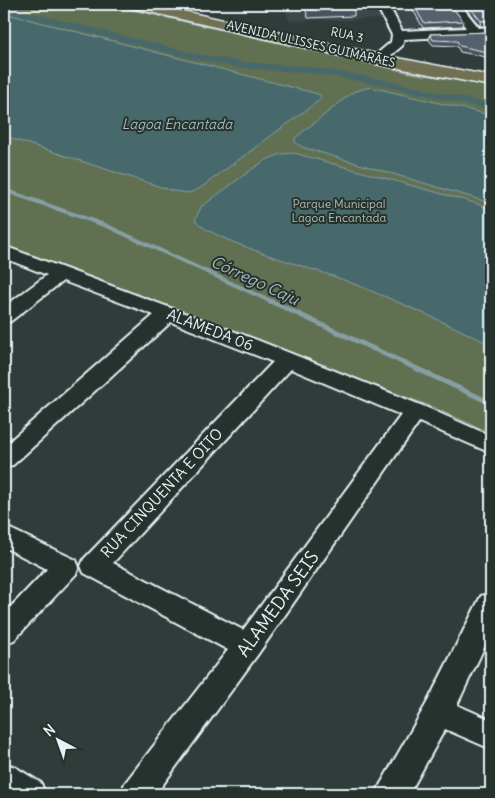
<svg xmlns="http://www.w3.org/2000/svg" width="495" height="798" font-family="Delius,sans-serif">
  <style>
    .built { fill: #3a4749 }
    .green { fill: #617051; stroke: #a4b0a4 }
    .water { fill: #46696c; stroke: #879fa4 }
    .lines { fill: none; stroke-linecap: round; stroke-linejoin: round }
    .stream-far1 { stroke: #879fa4; stroke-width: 4 }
    .stream { stroke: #879fa4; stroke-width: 5 }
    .canal { fill: #46696c; fill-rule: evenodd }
    .minor-casing { stroke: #e8f1f8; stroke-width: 4 }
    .major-casing { stroke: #e8f1f8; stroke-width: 3 }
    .minor { fill: #26332d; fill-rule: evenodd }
    .major { fill: #716f52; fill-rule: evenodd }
    .wall { fill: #49535e; stroke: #e8f1f8 }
    .shaded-wall { fill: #3c434c; stroke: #e8f1f8 }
    .building { fill: #55606d; stroke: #e8f1f8 }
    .labels { text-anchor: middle; stroke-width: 4; stroke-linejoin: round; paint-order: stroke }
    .far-street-label { font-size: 12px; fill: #e8f1f8; stroke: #26332d }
    .far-park-label { font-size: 12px; fill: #b2bdb5; stroke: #26332d }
    .far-water-label { font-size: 14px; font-style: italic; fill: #a7bbc0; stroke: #26332d }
    .street-label { font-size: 15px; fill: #e8f1f8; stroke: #26332d }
    .water-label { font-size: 16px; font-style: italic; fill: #a7bbc0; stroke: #26332d }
    .near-street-label { font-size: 18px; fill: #e8f1f8; stroke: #26332d }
  </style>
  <rect width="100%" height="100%" fill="#2f3c3a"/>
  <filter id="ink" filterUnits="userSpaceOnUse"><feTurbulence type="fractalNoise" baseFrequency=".02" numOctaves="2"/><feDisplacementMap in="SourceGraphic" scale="10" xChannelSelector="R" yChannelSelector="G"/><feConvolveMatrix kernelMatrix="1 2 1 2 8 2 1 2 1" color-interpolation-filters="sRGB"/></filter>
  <g filter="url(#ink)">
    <g class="built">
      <polygon points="284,4 377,4 385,19 289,21"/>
      <polygon points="390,4 449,4 467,30 404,32"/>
    </g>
    <polygon class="green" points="4,4 106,4 411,73 491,85 491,433 430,406 4,246"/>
    <g class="water">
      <polygon points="4,13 314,93 320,95 321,99 199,189 189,193 173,191 4,136"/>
      <polygon points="370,87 491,115 491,203 302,147 295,142 295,138 353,92"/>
      <path d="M294 153 475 203 491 210V345C445 322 397 301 349 282 317 269 212 242 195 220L201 207 255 167 268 159 281 154Z"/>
    </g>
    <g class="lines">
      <polyline class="stream-far1" points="4,190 107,226 270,301"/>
      <polyline class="stream" points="268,300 491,403"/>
      <polygon class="canal" points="4,6 197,54 242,62 310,67 376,78 491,104 491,110 376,84 310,73 242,68 197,60 4,12"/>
      <g class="minor-casing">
        <g id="minor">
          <polygon points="376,4 388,4 402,31 466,28 448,4 460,4 479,28 491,27 491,35 404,39 402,46 390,56 380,56 378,53 391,42 392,35"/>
          <path d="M4 246 257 340 423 406 491 436V453L419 422 258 654 156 794H121L125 783 228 650 84 573 81 566 84 559 273 362 171 322 13 465 4 467V446L154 315 63 281 11 321 4 323V307L47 275 4 258ZM291 369 401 415 243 630 113 563Z"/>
          <polygon points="4,526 76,560 79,567 76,574 14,640 4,644 4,614 47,569 4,547"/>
          <polygon points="491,593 491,633 457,705 491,720 491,749 445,729 409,794 375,794 428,701 481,596"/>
          <polygon points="4,763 15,767 41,783 45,794 4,794"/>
        </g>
      </g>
      <g class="major-casing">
        <polygon id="major" points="125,4 151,4 377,54 491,76 491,86 377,64 132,8 127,7"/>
      </g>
      <use href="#minor" class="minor"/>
      <use href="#major" class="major"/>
    </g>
    <g class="wall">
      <polygon points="290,4 352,4 354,9 354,16 308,18 305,7 291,7"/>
      <polygon points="410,4 450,4 463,21 462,26 423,28"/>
      <polygon points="462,4 491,4 491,26 480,26"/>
      <polygon points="491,32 491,58 460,52 457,46 433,45 429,40 430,34"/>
    </g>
    <polygon class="shaded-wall" points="491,20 491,25 480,26 481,21"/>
    <g class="building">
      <polygon points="306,4 352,4 354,9 308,10"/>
      <polygon points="413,4 450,4 463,21 424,23"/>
      <polygon points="467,4 491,4 491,20 481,21"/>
      <polygon points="491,32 491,53 460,46 457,41 433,40 430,34"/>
    </g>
  </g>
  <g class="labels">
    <g class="far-street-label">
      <text transform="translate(347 35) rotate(12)" y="4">RUA 3</text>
      <text transform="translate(311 44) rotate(13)" y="4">AVENIDA ULISSES GUIMARÃES</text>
    </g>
    <g class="far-park-label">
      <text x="339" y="208">Parque Municipal<tspan x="339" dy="14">Lagoa Encantada</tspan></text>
    </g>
    <g class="far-water-label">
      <text x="177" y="129">Lagoa Encantada</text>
    </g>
    <g class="street-label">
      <text transform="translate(210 330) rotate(21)" y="5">ALAMEDA 06</text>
      <text transform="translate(162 493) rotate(-47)" y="5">RUA CINQUENTA E OITO</text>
    </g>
    <g class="water-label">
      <text transform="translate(255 280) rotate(25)" y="6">Córrego Caju</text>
    </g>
    <g class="near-street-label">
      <text transform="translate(278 604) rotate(-54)" y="6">ALAMEDA SEIS</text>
    </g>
  </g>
  <rect width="495" height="798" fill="none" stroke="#26332d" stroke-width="20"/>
  <rect x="10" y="10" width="475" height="778" fill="none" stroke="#e8f1f8" stroke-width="2" filter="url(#ink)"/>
  <g transform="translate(58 740) rotate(319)" stroke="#26332d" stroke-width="4" paint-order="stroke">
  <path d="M0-4L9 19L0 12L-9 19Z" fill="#e8f1f8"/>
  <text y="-8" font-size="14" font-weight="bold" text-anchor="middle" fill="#e8f1f8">N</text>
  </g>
</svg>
